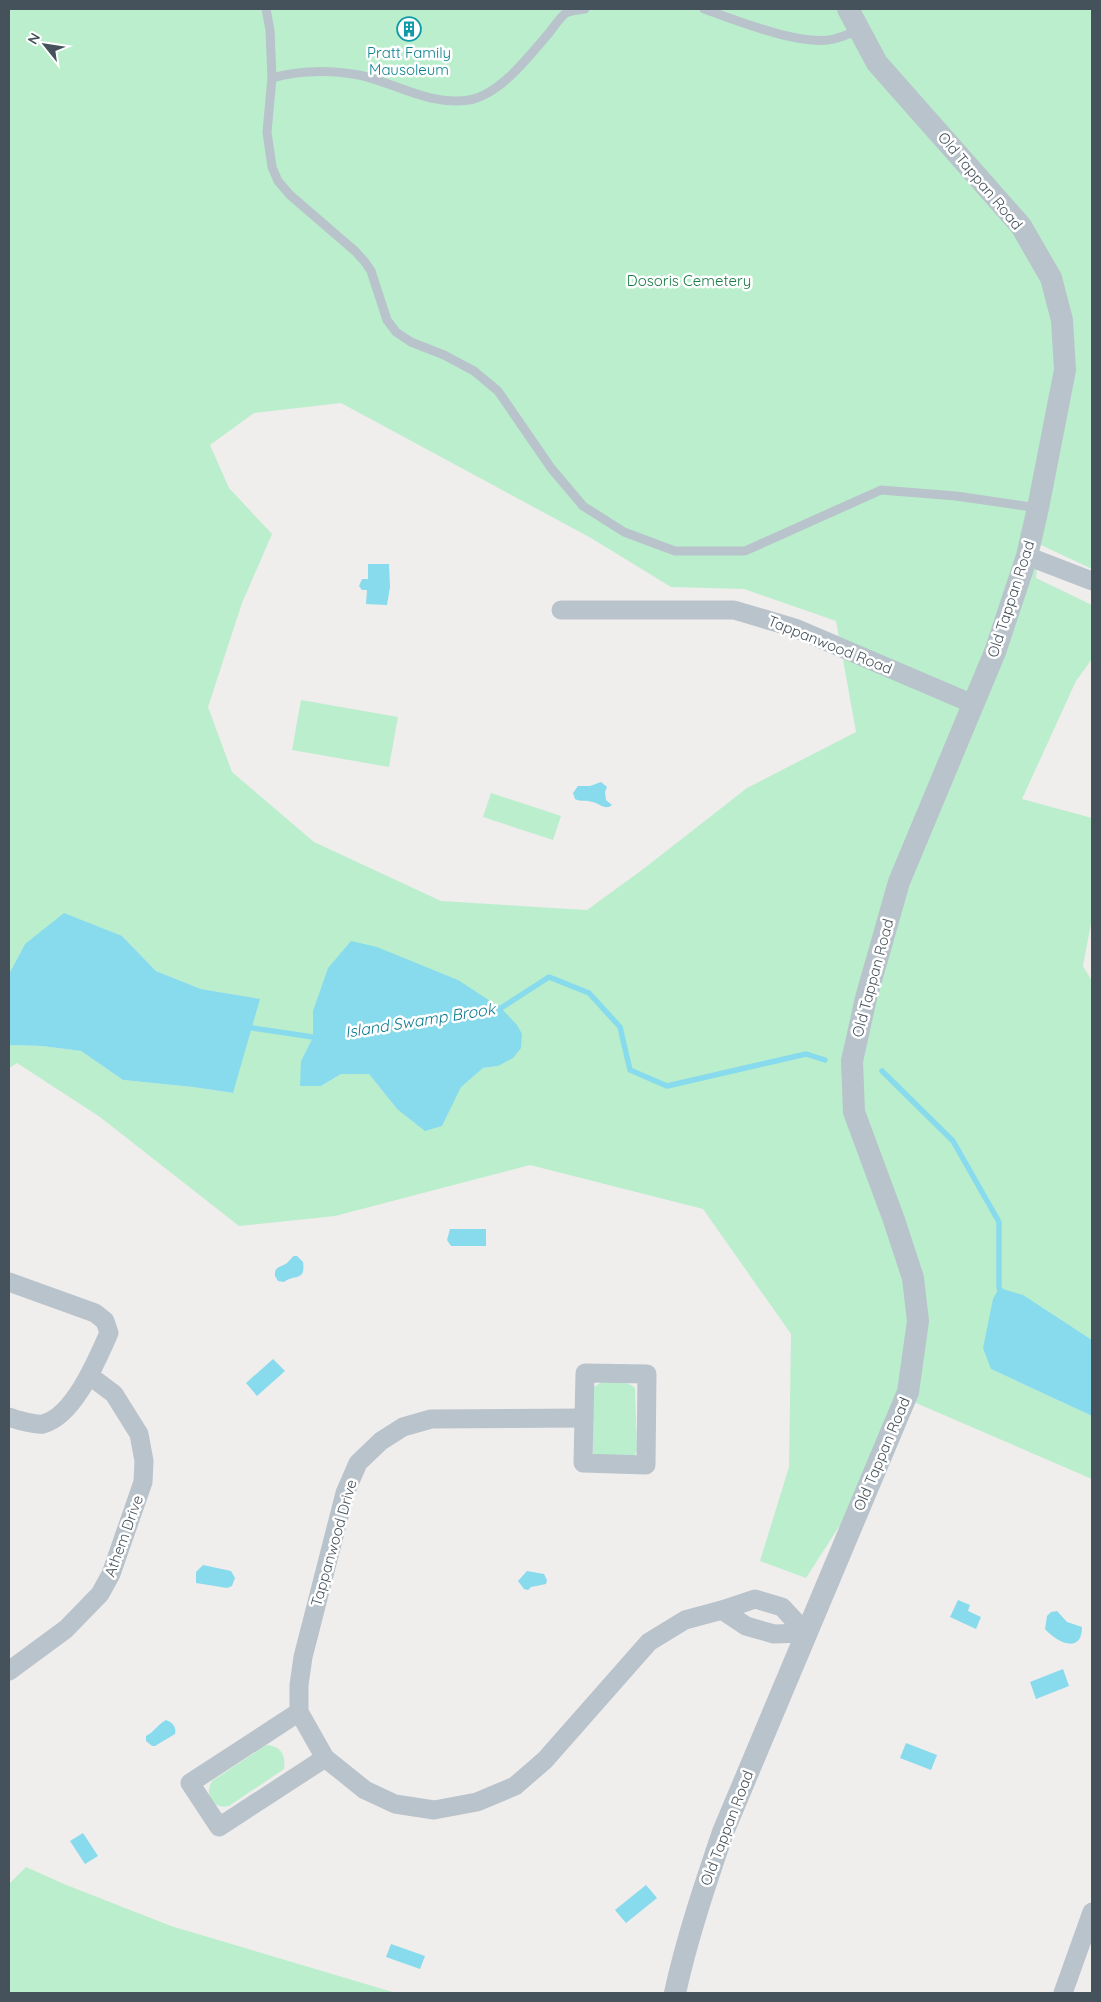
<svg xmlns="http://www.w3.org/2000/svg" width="1101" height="2002" font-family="Quicksand,sans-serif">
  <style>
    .green { fill: #bbeecd; fill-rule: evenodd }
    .water { fill: #88dbec }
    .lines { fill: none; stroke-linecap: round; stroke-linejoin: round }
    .stream { stroke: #88dbec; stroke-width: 5.5 }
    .service { stroke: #b9c3cb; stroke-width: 9 }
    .minor { stroke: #b9c3cb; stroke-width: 19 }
    .tertiary { stroke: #b9c3cb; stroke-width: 22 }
    .labels { text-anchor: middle; stroke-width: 5; stroke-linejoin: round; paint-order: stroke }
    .culture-label { font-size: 15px; fill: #0d838f; stroke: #fff }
    .street-label { font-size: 15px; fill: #46525b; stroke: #fff }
    .park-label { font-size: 15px; fill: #177c45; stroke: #fff }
    .water-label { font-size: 16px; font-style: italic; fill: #0d7b91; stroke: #fff }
  </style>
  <rect width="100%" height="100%" fill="#f0eded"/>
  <g class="green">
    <path d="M9 9H1092V569L1039 544 1036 578 1092 605V659L1076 681 1022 799 1092 818V918L1083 966 1092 981V1340L1072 1327 991 1369 1092 1416V1479L909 1400 842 1522 806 1578 760 1561 789 1467 791 1334 703 1209 530 1165 335 1216 239 1226 100 1117 17 1063 9 1068V1045L42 1046 81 1051 123 1080 193 1087 232 1093 259 999 201 989 156 971 122 936 25 944 9 974ZM341 403 591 538 671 587 744 589 836 621 856 732 747 788 642 870 587 910 441 901 314 842 232 772 208 707 242 603 272 534 229 488 210 445 254 413ZM421 966 458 980 498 1066 483 1068 460 1087 442 1126 397 1109 369 1074H341L321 1086 301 1061 313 1037Z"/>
    <polygon points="301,700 398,717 389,767 292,750"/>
    <polygon points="491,793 561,816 553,840 483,817"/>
    <path d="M602 1382C613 1383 628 1380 635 1388L637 1450 634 1457 596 1456 593 1454 592 1392 594 1387Z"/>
    <path d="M266 1745C281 1746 286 1755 284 1769L229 1806C212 1810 204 1794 212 1781Z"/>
    <polygon points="26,1867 64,1884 171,1926 396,1993 9,1993 9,1884"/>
  </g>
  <g class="water">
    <polygon points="368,564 389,564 390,587 387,605 366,604 367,590 362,590 359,586 362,579 368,579"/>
    <path d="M601 782 607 787 605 792 606 800 612 805 609 807C602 808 600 804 593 802 586 800 581 802 575 799L573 793 578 786H590Z"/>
    <polygon points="64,913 122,936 156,971 201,989 260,999 233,1093 193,1087 123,1080 81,1051 42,1046 9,1045 9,974 25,944"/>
    <polygon points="351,941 377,947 458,980 501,1008 517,1025 522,1034 521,1048 513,1058 498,1066 483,1068 461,1087 442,1126 425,1131 397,1109 369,1074 341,1074 321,1086 300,1086 301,1061 313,1037 313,1011 328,968"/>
    <polygon points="450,1229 486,1229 486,1246 451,1246 447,1240"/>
    <path d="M294 1256H297L303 1262C306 1282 294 1274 284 1282L278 1281 275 1276C274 1265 282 1268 288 1262 290 1260 292 1257 294 1256Z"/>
    <polygon points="999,1288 1023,1295 1092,1340 1092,1416 991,1369 983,1348 993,1299"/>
    <polygon points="273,1359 285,1371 257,1396 246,1383"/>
    <polygon points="203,1565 231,1571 235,1578 232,1586 227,1588 196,1583 196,1572"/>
    <polygon points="527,1571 544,1574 547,1580 546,1584 531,1587 528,1590 524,1589 518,1581"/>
    <polygon points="958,1600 970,1605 968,1611 981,1617 976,1629 950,1617"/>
    <path d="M1057 1611 1067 1622 1082 1627C1082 1655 1056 1642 1045 1629L1047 1616 1051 1612Z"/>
    <polygon points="1063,1669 1069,1686 1036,1699 1030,1682"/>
    <path d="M166 1720C172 1722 177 1727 175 1734L155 1746H152L146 1741V1736C154 1732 158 1724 166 1720Z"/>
    <polygon points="906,1743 937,1755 931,1770 900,1758"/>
    <polygon points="83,1833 98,1856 85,1864 70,1841"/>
    <polygon points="646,1885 657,1898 626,1923 615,1910"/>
    <polygon points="391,1944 425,1956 420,1969 386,1957"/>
  </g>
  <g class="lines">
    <g class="stream">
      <polyline points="496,1008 501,1008 549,977 589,993 620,1027 630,1070 667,1086 806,1054 825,1060"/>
      <polyline points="246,1027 313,1037 321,1036"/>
      <polyline points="882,1071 953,1141 999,1222 999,1288 1003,1293"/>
    </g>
    <g class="service">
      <path d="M266 9 270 30 272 78C300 70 331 70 359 75 396 83 429 106 469 100 500 95 529 56 549 33 554 27 560 17 566 13 571 10 580 10 585 9"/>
      <path d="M704 9C736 20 801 47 834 39 842 37 851 33 859 30"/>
      <polyline points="272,78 267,132 272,167 278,181 290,195 355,251 365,262 371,271 387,320 396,332 411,342 444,355 474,371 498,391 551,468 583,506 624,532 675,551 745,551 881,490 956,496 1038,508"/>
    </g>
    <g class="minor">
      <polyline points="1027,556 1092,581"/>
      <polyline points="561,610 734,610 795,628 973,704"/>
      <path d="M9 1282 95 1313 105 1321 109 1333C97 1360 74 1416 43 1424 36 1425 16 1420 9 1417"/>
      <polygon points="585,1373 647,1374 646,1465 583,1463"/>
      <polyline points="584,1418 431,1419 403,1427 381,1441 358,1463 345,1493 303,1657 299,1685 299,1712 325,1758 365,1790 395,1804 434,1810 477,1802 515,1786 545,1760 649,1642 685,1620 722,1610 755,1599 782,1607 806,1633"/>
      <polyline points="722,1610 746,1626 774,1634 806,1633"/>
      <polyline points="9,1671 66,1629 100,1594 111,1574 143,1482 144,1461 139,1434 114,1394 90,1376"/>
      <polyline points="299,1712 190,1783 219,1827 325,1758"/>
      <polyline points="1063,1993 1092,1912"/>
    </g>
    <path class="tertiary" d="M675 1993C687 1938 705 1885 723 1832L908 1392 918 1321 913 1278 894 1220 854 1112 852 1061 866 998 899 882 995 652 1027 556 1038 508 1065 370 1062 320 1051 278 1021 226 877 63 848 9"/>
  </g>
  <defs>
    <g id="building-ring" transform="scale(1.25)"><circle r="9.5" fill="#fff" stroke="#0f9aa8" stroke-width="1.5"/><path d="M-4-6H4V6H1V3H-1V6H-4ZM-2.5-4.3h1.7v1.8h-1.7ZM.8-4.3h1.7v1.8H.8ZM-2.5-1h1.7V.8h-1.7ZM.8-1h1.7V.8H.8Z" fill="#0f9aa8"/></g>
  </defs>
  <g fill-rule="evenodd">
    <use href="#building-ring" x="409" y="29"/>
  </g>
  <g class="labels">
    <g class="culture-label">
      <text x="409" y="58">Pratt Family<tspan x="409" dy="17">Mausoleum</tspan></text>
    </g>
    <g class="street-label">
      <text transform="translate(980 181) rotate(50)" y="5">Old Tappan Road</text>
      <text transform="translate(1011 599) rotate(-72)" y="5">Old Tappan Road</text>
      <text transform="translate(830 645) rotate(22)" y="5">Tappanwood Road</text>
      <text transform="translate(873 978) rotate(-75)" y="5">Old Tappan Road</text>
      <text transform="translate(882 1454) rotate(-67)" y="5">Old Tappan Road</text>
      <text transform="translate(124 1536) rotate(-70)" y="5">Athem Drive</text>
      <text transform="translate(334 1543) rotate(-74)" y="5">Tappanwood Drive</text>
      <text transform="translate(727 1828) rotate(-69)" y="5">Old Tappan Road</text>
    </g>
    <g class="park-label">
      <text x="689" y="286">Dosoris Cemetery</text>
    </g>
    <g class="water-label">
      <text transform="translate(420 1020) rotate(-9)" y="6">Island Swamp Brook</text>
    </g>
  </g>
  <rect width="1101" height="2002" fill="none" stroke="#46525b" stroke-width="20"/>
  <g transform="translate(45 45) rotate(300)" stroke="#ffffff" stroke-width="4" paint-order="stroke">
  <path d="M0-4L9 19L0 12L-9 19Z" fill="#46525b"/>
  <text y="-8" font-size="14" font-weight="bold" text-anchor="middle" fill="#46525b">N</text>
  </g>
</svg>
